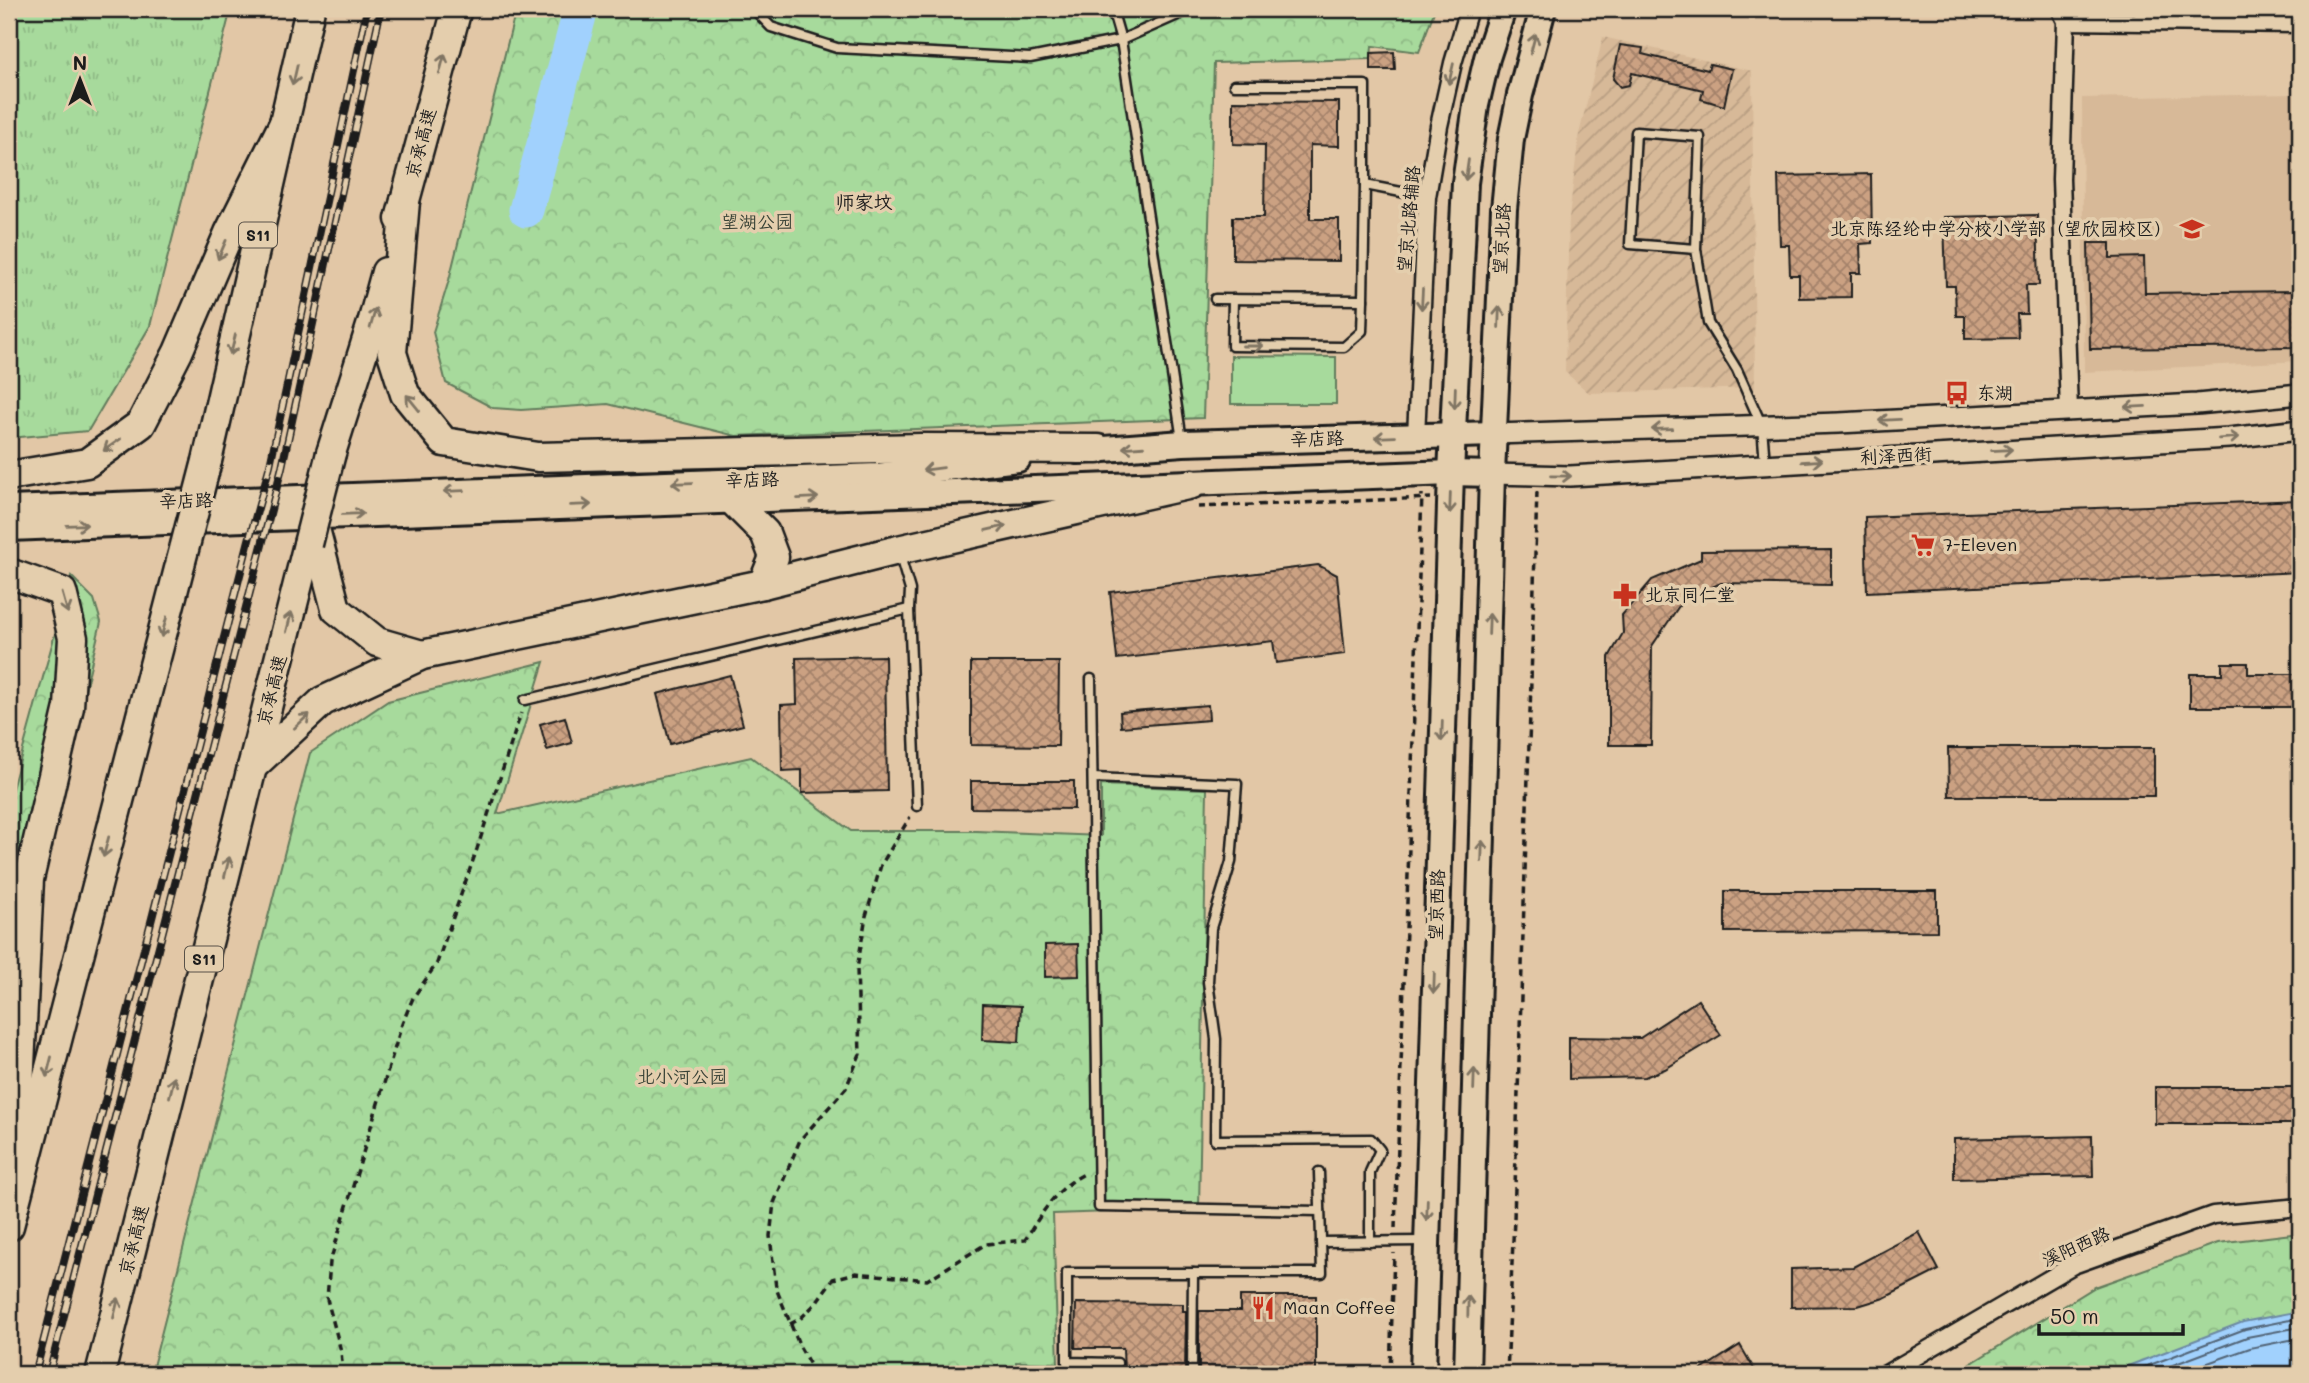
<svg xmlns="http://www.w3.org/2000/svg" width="2309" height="1383" font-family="Mali,'LXGW WenKai TC',sans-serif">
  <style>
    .built { fill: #d7b998 }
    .industrial { fill: url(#industrial-furrows) }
    .grass { fill: url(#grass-tufts); stroke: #627b5c; stroke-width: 2 }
    .forest { fill: url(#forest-crowns); stroke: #627b5c; stroke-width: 2 }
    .garden { fill: #a7da9c; stroke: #627b5c; stroke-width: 2 }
    .water { fill: #a1d1fd; stroke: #6c89a3; stroke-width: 2 }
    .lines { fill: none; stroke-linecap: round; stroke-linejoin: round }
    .shore { stroke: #516476; stroke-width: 2 }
    .river { stroke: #a1d1fd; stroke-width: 35 }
    .building { fill: url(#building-cross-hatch); stroke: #1c1c1c; stroke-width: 2 }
    .service-casing { stroke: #1c1c1c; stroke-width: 13 }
    .minor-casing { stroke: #1c1c1c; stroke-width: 21 }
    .tertiary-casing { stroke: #1c1c1c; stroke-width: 24 }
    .primary-casing { stroke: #1c1c1c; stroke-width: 30 }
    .motorway-casing { stroke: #1c1c1c; stroke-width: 33 }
    .path { stroke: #1c1c1c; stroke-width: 3.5; stroke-dasharray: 7 5; stroke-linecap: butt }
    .service { stroke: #e4cead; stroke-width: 8 }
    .minor { stroke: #e4cead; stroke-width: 16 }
    .tertiary { stroke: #e4cead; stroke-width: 19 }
    .primary { stroke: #e4cead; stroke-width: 24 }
    .motorway { stroke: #e4cead; stroke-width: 28 }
    .rail-casing { stroke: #1c1c1c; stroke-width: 8 }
    .rail { stroke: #e4cead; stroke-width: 5; stroke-dasharray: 16; stroke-linecap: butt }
    .motorway-bridge-casing { stroke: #1c1c1c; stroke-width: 33; stroke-linecap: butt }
    .motorway-bridge { stroke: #e4cead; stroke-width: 28 }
    .oneway { stroke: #807564 }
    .labels { text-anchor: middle; stroke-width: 7; stroke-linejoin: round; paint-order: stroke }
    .shield { fill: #e4cead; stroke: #585148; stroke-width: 2 }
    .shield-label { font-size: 16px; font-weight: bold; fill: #1c1c1c }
    .street-label { font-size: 18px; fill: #1c1c1c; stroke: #e4cead }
    .park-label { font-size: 18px; fill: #384236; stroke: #e4cead }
    .poi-label { font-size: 18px; fill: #1c1c1c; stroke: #e4cead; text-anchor: start }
    .neighbourhood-label { font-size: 19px; fill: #1c1c1c; stroke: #e4cead }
  </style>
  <defs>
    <pattern id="industrial-furrows" width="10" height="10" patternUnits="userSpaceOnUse" patternTransform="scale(1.75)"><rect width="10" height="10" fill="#d7b998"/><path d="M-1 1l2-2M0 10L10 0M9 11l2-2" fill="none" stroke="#b89e82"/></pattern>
    <pattern id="grass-tufts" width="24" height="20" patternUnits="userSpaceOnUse" patternTransform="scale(1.75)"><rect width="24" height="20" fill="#a7da9c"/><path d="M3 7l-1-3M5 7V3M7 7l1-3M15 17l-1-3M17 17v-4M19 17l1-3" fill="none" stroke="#8fba86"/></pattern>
    <pattern id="forest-crowns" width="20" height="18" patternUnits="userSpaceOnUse" patternTransform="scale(1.75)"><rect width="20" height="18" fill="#a7da9c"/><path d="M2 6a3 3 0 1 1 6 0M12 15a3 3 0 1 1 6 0" fill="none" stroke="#8fba86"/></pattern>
    <pattern id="building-cross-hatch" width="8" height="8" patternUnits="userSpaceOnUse" patternTransform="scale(1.75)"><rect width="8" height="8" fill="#cba182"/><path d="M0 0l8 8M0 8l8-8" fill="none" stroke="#a4826a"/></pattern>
  </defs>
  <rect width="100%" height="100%" fill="#e2c7a6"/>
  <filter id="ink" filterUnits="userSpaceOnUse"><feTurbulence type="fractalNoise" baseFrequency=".0143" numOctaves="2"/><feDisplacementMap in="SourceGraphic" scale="14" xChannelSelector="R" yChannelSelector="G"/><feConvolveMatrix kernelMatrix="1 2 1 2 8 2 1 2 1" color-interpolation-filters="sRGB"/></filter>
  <g filter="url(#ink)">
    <polygon class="built" points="2300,94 2300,361 2084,372 2082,98"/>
    <polygon class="industrial" points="1603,37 1752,71 1755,388 1589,393 1565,372 1569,218 1579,134"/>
    <polygon class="grass" points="9,9 231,9 150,326 88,431 9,438"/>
    <g class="forest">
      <polygon points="516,9 1435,9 1419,52 1372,46 1371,59 1214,63 1203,418 736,436 608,404 521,410 493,408 446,383 433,332 449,280"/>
      <polygon points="71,576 94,599 101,622 9,1014 9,800"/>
      <polygon points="544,662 497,814 751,757 851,831 976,831 1101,836 1101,785 1207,789 1199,1209 1053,1214 1058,1363 1016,1362 1016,1374 151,1374 310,753 388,701"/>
      <polygon points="2300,1233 2300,1374 1954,1374 2095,1287 2218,1243"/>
    </g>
    <polygon class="garden" points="1231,356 1336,357 1336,404 1231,404"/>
    <polygon class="water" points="2300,1311 2300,1372 2290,1374 2107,1374 2243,1322"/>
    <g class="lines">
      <g class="shore">
        <polyline points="2126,1374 2245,1329 2300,1318"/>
        <polyline points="2149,1374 2247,1337 2300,1327"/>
        <polyline points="2177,1374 2250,1348 2300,1338"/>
      </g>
      <polyline class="river" points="526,210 581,9"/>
    </g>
    <g class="building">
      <polygon points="1620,45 1643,48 1642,54 1708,70 1710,64 1732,69 1724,106 1701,99 1703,90 1632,73 1629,85 1620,87 1613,79"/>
      <polygon points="1394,52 1395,70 1371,70 1371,53"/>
      <polygon points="1233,101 1339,102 1339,146 1310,145 1310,219 1339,219 1339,261 1233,260 1233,217 1264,217 1265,145 1233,144"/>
      <polygon points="1871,174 1872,243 1860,244 1861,273 1851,273 1851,297 1799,298 1799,275 1790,275 1789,245 1780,245 1778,176"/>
      <polygon points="2037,215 2039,285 2026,285 2027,314 2017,314 2018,338 1965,339 1965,316 1956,316 1955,286 1946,286 1944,217"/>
      <polygon points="2088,243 2110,243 2110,258 2144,257 2145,293 2300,291 2300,347 2090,349"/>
      <polygon points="2300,500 2300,572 1867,592 1865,517"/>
      <polygon points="1831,550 1831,585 1721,583 1683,600 1652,646 1651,745 1609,745 1609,657 1623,633 1622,615 1652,580 1701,559 1701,551"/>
      <polygon points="1318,565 1337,575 1345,654 1276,663 1273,641 1117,659 1110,592"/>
      <polygon points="885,656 887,791 802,793 802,770 782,771 781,705 797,704 796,658"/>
      <polygon points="971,662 1059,662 1058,746 971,745"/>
      <polygon points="2222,663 2248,663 2248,674 2300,674 2300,707 2190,707 2190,674 2222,674"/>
      <polygon points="730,675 743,725 670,744 657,694"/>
      <polygon points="1208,705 1209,720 1121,727 1120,712"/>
      <polygon points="565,717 572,743 547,750 540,724"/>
      <polygon points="1948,748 2154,748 2154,796 1949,796"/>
      <polygon points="971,781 1074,781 1074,809 971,808"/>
      <polygon points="1725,891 1937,891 1937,931 1725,932"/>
      <polygon points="1078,944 1079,976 1045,977 1045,945"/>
      <polygon points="1698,1000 1721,1035 1665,1069 1645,1077 1569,1079 1569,1037 1640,1038"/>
      <polygon points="983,1004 1021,1006 1019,1042 982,1040"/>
      <rect x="2155" y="1087" width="145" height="37"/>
      <polygon points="2092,1136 2093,1176 1954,1179 1954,1139"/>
      <polygon points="1919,1232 1939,1270 1884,1298 1858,1306 1791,1307 1791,1269 1853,1267"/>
      <polygon points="1240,1296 1316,1296 1316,1374 1199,1374 1199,1311 1240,1311"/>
      <polygon points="1076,1303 1183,1304 1183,1311 1186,1311 1185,1374 1124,1374 1123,1348 1075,1348"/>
      <polygon points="1740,1345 1757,1374 1695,1374"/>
    </g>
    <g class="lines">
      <g class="service-casing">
        <g id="service">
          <polyline points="754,9 771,27 837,48 1030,58 1121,40 1191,9"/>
          <polyline points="1112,9 1121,40 1182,440"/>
          <polyline points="1234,85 1365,85 1365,185 1427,197"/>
          <polyline points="1696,249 1630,244 1636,132 1700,137 1696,249 1708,323 1737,370 1762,426 1765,464"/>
          <polyline points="1215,299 1363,300 1365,185"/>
          <polyline points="1233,299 1232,346 1344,347 1362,331 1363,300"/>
          <polyline points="900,556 910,590 909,609 917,806"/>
          <polyline points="1091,679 1099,1207 1320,1211"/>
          <polyline points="525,700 909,609"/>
          <polyline points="1093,778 1237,784 1231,862 1211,928 1208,982 1216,1039 1215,1140 1371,1139 1380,1150 1370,1172 1370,1242"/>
          <polyline points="1321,1242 1423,1241"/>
          <polyline points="1117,1374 1117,1363 1067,1362 1067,1273 1322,1273 1319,1172"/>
          <polyline points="1192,1374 1193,1273"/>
        </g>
      </g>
      <g class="minor-casing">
        <g id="minor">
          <polyline points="2060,9 2066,21 2061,179 2069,411"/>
          <polyline points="2066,21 2300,24"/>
          <polyline points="1416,436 1427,197 1439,126 1453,63 1469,9"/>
          <polyline points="1886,1374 2073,1265 2213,1215 2300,1207"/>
        </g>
      </g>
      <g class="tertiary-casing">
        <g id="tertiary">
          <polyline points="1494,434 1839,423 2197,404 2300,394"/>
          <polyline points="1492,474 1570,476 2229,438 2300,430"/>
        </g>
      </g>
      <g class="primary-casing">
        <g id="primary">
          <polyline points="1078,451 1183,443 1494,434"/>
          <polyline points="9,509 878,476 1018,459"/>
          <polyline points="9,528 1451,473 1492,474"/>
          <polyline points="1423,1374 1451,473 1465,183 1476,105 1487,58 1503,9"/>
          <polyline points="1467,1374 1492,474 1504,209 1511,139 1520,95 1543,9"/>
        </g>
      </g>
      <g class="motorway-casing">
        <g id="motorway">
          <polyline points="405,201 392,353 405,394 444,442 538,457 921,448 1098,449"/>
          <polyline points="400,219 457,9"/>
          <polyline points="331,453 373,320 386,272"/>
          <polyline points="207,461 310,9"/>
          <polyline points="9,476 87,463 141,424 178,352 229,233 284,123"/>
          <polyline points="733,501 765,533 774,557 763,584"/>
          <polyline points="314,525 336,609 377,642 422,655"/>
          <polyline points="9,573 62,592 73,638 69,707 29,879 16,1149"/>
          <polyline points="252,767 323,701 422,655 763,584 898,550 1192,484"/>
          <polyline points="9,1226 181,561"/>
          <polyline points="100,1374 308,544"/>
        </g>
      </g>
      <g class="path">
        <polyline points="1198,507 1431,498"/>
        <polyline points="1395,1228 1422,494"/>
        <path d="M790 1324 800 1319 815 1304 833 1279 856 1273 927 1280 986 1244 1025 1240C1042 1213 1055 1189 1084 1174"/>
        <polyline points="343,1374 341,1351 327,1299 330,1262 402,1024 413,998 437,963 477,849 521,713"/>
        <polyline points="815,1374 800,1347 776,1288 770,1236 774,1203 800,1140 846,1088 860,1054 857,969 866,916 881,865 910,817"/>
        <polyline points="1390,1374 1394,1253"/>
        <polyline points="1507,1374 1514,1219 1537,491"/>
      </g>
      <use href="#service" class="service"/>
      <use href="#minor" class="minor"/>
      <use href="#tertiary" class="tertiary"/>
      <use href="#primary" class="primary"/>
      <use href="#motorway" class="motorway"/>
      <g class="rail-casing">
        <g id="rail">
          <polyline points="35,1374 249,540 270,465 367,9"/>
          <polyline points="49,1374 282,467 381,9"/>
        </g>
      </g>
      <use href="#rail" class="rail"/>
      <g class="motorway-bridge-casing">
        <g id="motorway-bridge">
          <polyline points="308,544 331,453"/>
          <polyline points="181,561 207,461"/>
        </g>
      </g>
      <use href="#motorway-bridge" class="motorway-bridge"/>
    </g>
    <defs><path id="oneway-shaft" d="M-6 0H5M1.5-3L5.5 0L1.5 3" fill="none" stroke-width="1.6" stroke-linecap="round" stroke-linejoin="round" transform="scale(1.75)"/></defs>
    <g class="oneway">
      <use href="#oneway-shaft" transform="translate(1533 44) rotate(-75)"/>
      <use href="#oneway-shaft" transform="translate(442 64) rotate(-75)"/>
      <use href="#oneway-shaft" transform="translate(1451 74) rotate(103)"/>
      <use href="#oneway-shaft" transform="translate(295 75) rotate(103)"/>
      <use href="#oneway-shaft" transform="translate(1467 170) rotate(98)"/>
      <use href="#oneway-shaft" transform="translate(222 250) rotate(113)"/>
      <use href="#oneway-shaft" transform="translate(1422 299) rotate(93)"/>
      <use href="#oneway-shaft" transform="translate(1499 317) rotate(-88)"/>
      <use href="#oneway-shaft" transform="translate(373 318) rotate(-74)"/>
      <use href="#oneway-shaft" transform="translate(233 345) rotate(103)"/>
      <use href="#oneway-shaft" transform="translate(1253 346)"/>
      <use href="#oneway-shaft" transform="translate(1455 398) rotate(92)"/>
      <use href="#oneway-shaft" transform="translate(413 403) rotate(-129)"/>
      <use href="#oneway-shaft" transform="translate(2135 407) rotate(177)"/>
      <use href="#oneway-shaft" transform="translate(1889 420) rotate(177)"/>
      <use href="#oneway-shaft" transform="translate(1662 429) rotate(178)"/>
      <use href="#oneway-shaft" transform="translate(1385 437) rotate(178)"/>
      <use href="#oneway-shaft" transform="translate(2229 438) rotate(-5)"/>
      <use href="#oneway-shaft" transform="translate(112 445) rotate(145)"/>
      <use href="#oneway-shaft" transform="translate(1133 447) rotate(176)"/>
      <use href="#oneway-shaft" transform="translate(2002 450) rotate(-3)"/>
      <use href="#oneway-shaft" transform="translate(1812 461) rotate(-4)"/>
      <use href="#oneway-shaft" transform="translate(933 469) rotate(173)"/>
      <use href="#oneway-shaft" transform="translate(1561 476) rotate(1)"/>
      <use href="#oneway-shaft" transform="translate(682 483) rotate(178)"/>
      <use href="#oneway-shaft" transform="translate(454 491) rotate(178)"/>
      <use href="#oneway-shaft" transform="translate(808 498) rotate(-3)"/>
      <use href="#oneway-shaft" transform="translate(1450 503) rotate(92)"/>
      <use href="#oneway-shaft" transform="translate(581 505) rotate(-2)"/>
      <use href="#oneway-shaft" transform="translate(353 514) rotate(-2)"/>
      <use href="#oneway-shaft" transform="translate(77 525) rotate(-2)"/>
      <use href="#oneway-shaft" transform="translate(996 528) rotate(-13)"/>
      <use href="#oneway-shaft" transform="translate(65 603) rotate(74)"/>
      <use href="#oneway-shaft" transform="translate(289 622) rotate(-76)"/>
      <use href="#oneway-shaft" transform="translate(1489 624) rotate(-88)"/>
      <use href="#oneway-shaft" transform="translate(164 627) rotate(105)"/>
      <use href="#oneway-shaft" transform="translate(302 721) rotate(-43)"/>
      <use href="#oneway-shaft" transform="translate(1442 731) rotate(92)"/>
      <use href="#oneway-shaft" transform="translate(106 847) rotate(105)"/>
      <use href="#oneway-shaft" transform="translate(1482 851) rotate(-88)"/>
      <use href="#oneway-shaft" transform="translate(227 867) rotate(-76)"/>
      <use href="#oneway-shaft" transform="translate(1434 983) rotate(92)"/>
      <use href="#oneway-shaft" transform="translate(49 1067) rotate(104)"/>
      <use href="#oneway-shaft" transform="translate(1474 1079) rotate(-88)"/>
      <use href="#oneway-shaft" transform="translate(172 1087) rotate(-76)"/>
      <use href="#oneway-shaft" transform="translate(1427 1210) rotate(92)"/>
      <use href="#oneway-shaft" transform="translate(1468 1306) rotate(-89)"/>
      <use href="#oneway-shaft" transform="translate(116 1308) rotate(-76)"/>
    </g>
  </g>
  <defs>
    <g id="school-bare" transform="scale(1.89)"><path d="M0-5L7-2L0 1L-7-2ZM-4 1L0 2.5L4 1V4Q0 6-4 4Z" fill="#c8321e" stroke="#e4cead" stroke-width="2.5" paint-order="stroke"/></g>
    <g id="bus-bare" transform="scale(1.89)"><path d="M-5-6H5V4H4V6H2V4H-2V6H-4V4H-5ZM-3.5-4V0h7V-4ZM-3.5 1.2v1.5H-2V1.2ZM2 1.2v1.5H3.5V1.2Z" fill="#c8321e" stroke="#e4cead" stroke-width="2.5" paint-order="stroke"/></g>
    <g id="supermarket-bare" transform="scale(1.89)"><path d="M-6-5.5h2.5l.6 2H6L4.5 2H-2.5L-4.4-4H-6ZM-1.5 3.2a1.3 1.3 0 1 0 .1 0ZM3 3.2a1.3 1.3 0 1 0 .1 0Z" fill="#c8321e" stroke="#e4cead" stroke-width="2.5" paint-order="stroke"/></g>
    <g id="pharmacy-bare" transform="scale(1.89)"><path d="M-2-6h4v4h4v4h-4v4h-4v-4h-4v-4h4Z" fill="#c8321e" stroke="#e4cead" stroke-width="2.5" paint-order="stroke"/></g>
    <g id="restaurant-bare" transform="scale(1.89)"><path d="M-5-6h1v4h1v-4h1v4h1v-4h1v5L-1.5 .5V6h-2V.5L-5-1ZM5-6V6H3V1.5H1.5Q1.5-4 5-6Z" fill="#c8321e" stroke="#e4cead" stroke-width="2.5" paint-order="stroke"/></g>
  </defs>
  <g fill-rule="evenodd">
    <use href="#school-bare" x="2192" y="229"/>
    <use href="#bus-bare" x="1957" y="393"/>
    <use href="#supermarket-bare" x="1923" y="545"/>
    <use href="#pharmacy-bare" x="1625" y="595"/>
    <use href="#restaurant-bare" x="1263" y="1308"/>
  </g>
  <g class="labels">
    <g class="shield">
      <rect x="239" y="222.5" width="38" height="25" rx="5"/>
      <rect x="185" y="946.5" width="38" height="25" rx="5"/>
    </g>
    <g class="shield-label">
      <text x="258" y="241">S11</text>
      <text x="204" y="965">S11</text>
    </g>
    <g class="street-label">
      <text transform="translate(421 143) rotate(-75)" y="6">京承高速</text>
      <text transform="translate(1409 219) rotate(-85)" y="6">望京北路辅路</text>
      <text transform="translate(1502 239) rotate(-87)" y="6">望京北路</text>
      <text transform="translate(1317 439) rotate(-2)" y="6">辛店路</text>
      <text transform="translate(1896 456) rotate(-3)" y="6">利泽西街</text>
      <text transform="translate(752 480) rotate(-2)" y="6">辛店路</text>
      <text transform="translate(186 501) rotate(-2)" y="6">辛店路</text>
      <text transform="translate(272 690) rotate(-76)" y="6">京承高速</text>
      <text transform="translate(1437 905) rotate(-88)" y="6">望京西路</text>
      <text transform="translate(134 1240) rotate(-76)" y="6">京承高速</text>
      <text transform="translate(2076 1247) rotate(-24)" y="6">溪阳西路</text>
    </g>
    <g class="park-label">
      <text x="757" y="228">望湖公园</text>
      <text x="682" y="1083">北小河公园</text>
    </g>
    <g class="poi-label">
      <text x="2172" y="235" text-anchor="end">北京陈经纶中学分校小学部（望欣园校区）</text>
      <text x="1977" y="399">东湖</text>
      <text x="1943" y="551">7-Eleven</text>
      <text x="1645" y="601">北京同仁堂</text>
      <text x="1283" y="1314">Maan Coffee</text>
    </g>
    <g class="neighbourhood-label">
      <text x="864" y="209">师家坟</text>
    </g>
  </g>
  <rect width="2309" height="1383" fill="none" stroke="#e4cead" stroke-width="35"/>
  <rect x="18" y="18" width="2274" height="1348" fill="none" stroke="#1c1c1c" stroke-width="2.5" filter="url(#ink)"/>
  <g transform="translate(80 80)" stroke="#e4cead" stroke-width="5" paint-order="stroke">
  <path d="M0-5L12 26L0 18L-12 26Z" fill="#1c1c1c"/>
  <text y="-10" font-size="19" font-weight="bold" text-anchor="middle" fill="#1c1c1c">N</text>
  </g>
  <path d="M2039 1324v10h144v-10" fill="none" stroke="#1c1c1c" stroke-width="3.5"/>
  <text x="2050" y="1324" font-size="21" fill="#1c1c1c" stroke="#e4cead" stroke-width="5" paint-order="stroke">50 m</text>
</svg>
